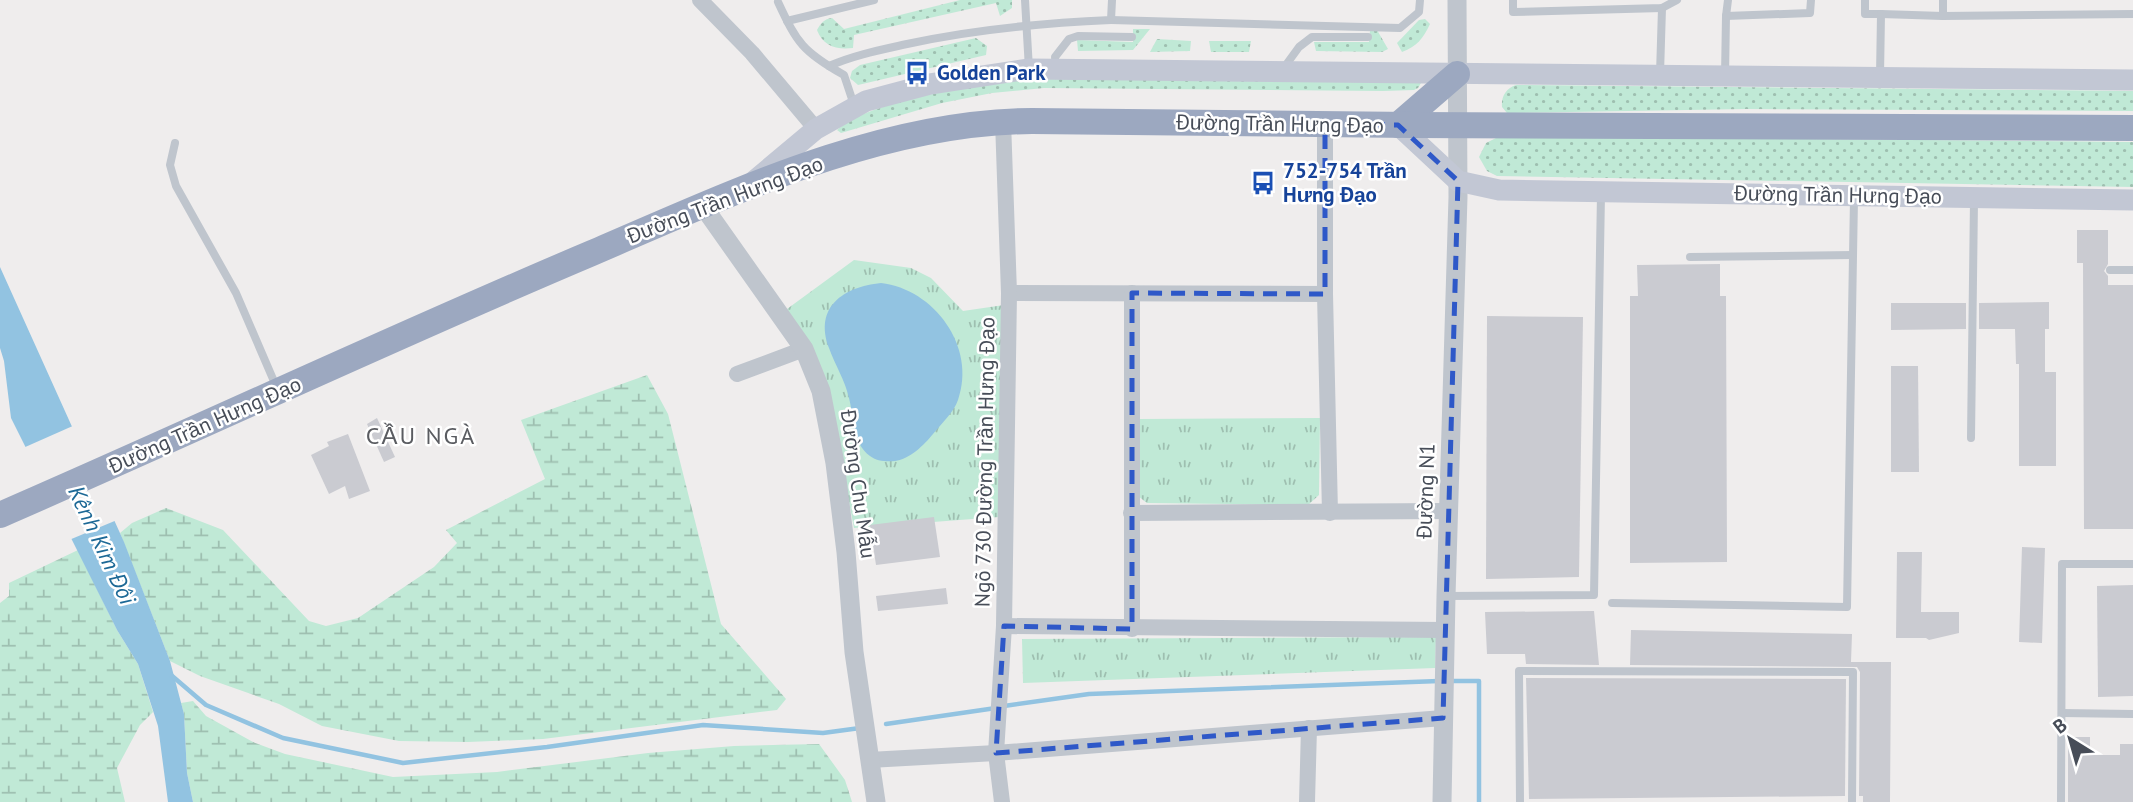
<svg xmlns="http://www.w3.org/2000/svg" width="2133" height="802" font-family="'PT Sans',sans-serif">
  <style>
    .grass { fill: url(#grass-dots) }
    .wetland { fill: url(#wetland-marsh) }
    .park { fill: url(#park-tufts) }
    .water { fill: #92c3e1 }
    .pier { fill: #efeded }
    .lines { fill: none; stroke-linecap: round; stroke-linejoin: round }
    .stream { stroke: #92c3e1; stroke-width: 4.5 }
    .building { fill: #cacbd1 }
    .service { stroke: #bfc5cd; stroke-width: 8 }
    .minor { stroke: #bfc5cd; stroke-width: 16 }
    .tertiary { stroke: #bfc5cd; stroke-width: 19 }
    .secondary { stroke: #c2c7d4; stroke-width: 21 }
    .trunk { stroke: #9ca8c0; stroke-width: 26 }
    .marked { fill: none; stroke: #2e58c8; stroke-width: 5; stroke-dasharray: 14 9; stroke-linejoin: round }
    .labels { text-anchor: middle; stroke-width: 5; stroke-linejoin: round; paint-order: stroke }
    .transit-label { font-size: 21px; font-weight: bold; fill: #164399; stroke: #fff; text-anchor: start }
    .street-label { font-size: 21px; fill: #474d58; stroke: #fff }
    .water-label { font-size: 23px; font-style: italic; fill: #1d6996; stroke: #fff }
    .quarter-label { font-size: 24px; letter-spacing: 2px; fill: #5a5c61; stroke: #fff }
  </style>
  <defs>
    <pattern id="grass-dots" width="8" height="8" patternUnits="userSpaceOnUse" patternTransform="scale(1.75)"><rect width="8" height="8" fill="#c0e9d6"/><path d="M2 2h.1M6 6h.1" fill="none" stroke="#9ebfb0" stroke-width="1.8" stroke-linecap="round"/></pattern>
    <pattern id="wetland-marsh" width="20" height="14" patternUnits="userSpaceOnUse" patternTransform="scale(1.75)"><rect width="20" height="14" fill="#c0e9d6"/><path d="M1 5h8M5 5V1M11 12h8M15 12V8" fill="none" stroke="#9ebfb0"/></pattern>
    <pattern id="park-tufts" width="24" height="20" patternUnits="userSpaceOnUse" patternTransform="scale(1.75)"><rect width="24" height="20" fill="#c0e9d6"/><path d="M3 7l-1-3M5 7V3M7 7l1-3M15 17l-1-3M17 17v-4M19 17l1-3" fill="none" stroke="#9ebfb0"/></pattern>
  </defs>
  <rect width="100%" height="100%" fill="#efeded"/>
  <g class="grass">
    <path d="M960 0H1012V8L1000 16 996 3 854 35 853 48C836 50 823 46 817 30 821 23 824 19 832 18L844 29Z"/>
    <path d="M1425 19 1430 24C1423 39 1417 46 1402 52L1397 43 1419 20Z"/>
    <polygon points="1133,29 1150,29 1133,50 1078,51 1077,40 1133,42"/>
    <polygon points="1377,30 1388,49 1382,52 1316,51 1314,42 1369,42 1370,31"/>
    <polygon points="976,38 987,46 986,55 858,85 850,78 852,71 860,65"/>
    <polygon points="1157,39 1191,41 1190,51 1150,52"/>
    <polygon points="1209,41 1251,41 1249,52 1211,52"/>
    <path d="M1058 76 1421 83 1418 88 1414 90 1383 91 1044 88 992 93 942 103 841 133 837 130C875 96 1006 81 1058 76Z"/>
    <path d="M1516 85 2133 91V111L1747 109 1507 113 1502 107C1501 97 1506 88 1516 85Z"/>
    <polygon points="1500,136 2133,142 2133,187 1497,176 1487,171 1479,157 1486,143"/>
  </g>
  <g class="wetland">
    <polygon points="647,375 668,414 721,624 786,699 777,710 543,739 468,742 399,741 322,726 279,704 200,676 170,661 120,533 132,523 166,508 223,530 309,621 326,626 358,618 434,567 457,543 446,530 545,479 521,420"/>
    <polygon points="78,550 117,630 138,664 153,712 140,725 117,768 125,802 0,802 0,603 9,596 9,583"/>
    <polygon points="193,701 206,716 253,742 285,754 393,777 497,772 648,753 734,746 819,744 845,780 852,802 193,802 187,773 184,714 181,703"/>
  </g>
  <g class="park">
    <polygon points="854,260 911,268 931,278 963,311 1004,305 999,517 854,528 842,466 787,309"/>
    <polygon points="1320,418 1319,495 1308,505 1147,503 1138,496 1137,419"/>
    <polygon points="1436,637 1435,668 1023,683 1022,639"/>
  </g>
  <g class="water">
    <polygon points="0,267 124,542 170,661 184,714 187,773 193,802 168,802 158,726 138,664 117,630 11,418 4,361 0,348"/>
    <path d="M881 283C934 289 977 347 958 400 954 412 941 424 933 434 924 445 910 459 895 461 887 462 876 461 870 456 852 443 854 417 849 398 845 380 835 365 829 348 814 307 843 287 881 283Z"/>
  </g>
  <polygon class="pier" points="75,425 117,520 69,540 23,448"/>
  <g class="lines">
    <g class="stream">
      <polyline points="171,675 206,705 283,738 403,763 547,747 703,725 823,733 860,728"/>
      <polyline points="1451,681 1479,681 1479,802"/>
      <polyline points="1004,706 1089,694 1439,681"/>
      <polyline points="886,724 996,708"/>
    </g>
  </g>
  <g class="building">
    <polygon points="2077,230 2108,230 2108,264 2104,271 2108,276 2108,285 2133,285 2133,529 2084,529 2083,263 2077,263"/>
    <polygon points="1720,264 1720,296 1726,296 1727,562 1630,563 1630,296 1638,296 1637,265"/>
    <polygon points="2049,302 2049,329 2045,329 2045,372 2056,372 2056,466 2019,466 2019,364 2016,364 2015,329 1979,329 1979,303"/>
    <polygon points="1891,303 1966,303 1966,329 1891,330"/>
    <polygon points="1487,316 1583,317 1579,577 1486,579"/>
    <polygon points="1891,366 1918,366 1919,472 1891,472"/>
    <polygon points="377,418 395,457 384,462 367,424"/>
    <polygon points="348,434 370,491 349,499 345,486 329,494 311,455 329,446 327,442"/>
    <polygon points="934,517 940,557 876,565 870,525"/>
    <polygon points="2022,547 2045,548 2042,643 2019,642"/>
    <polygon points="1897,552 1922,552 1921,612 1959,612 1959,633 1929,640 1926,638 1896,638"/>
    <polygon points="2133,585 2133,696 2098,697 2097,586"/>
    <polygon points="946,588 948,604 878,611 876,596"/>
    <polygon points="1594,611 1599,665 1526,664 1525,654 1487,654 1485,612"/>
    <polygon points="1631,630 1852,634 1851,662 1891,662 1890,802 1863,802 1863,796 1859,796 1860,672 1857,667 1630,665"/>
    <polygon points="1526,678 1846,679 1845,796 1529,799"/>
    <polygon points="2068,737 2090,737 2090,755 2120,755 2120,744 2133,744 2133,802 2068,802"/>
  </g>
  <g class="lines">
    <g class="service">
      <polyline points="1025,0 1029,69"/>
      <polyline points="1513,0 1513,12 1662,8 1677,0"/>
      <polyline points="1865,0 1865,14 1881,14 1880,76"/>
      <path d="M778 2C797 43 803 52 844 75L854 105"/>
      <polyline points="1881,14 1943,16 1943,0"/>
      <polyline points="1726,16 1810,13 1811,0"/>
      <polyline points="1943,16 2133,14"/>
      <polyline points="1111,20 1400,28 1419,12 1420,0"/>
      <polyline points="787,21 874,0"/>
      <path d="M829 66C854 55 880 50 907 44 975 29 1042 23 1111 20L1112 0"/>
      <polyline points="1056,69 1055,57 1069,39 1078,36 1132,37"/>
      <polyline points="1283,69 1299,47 1312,37 1368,37"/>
      <polyline points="1660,74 1662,8"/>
      <polyline points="1725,76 1726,16 1728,0"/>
      <polyline points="175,143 170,165 176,186 236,293 276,386"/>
      <polyline points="1690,257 1853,255"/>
      <polyline points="2110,270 2133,270"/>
      <polyline points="1971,438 1974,200"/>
      <polyline points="1448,596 1594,595 1601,194"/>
      <polyline points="1612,603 1847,607 1854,198"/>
      <polyline points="2062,713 2133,714"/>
      <polyline points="1520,802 1519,671 1853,672 1852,802"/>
      <polyline points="2061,802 2062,564 2133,564"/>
    </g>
    <g class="minor">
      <polyline points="700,0 752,53 816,129"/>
      <polyline points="1325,124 1325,294 1330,513"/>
      <polyline points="1009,293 1325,294"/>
      <polyline points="737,374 804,349"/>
      <polyline points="1131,513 1448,511"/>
      <polyline points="1004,626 1445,630"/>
      <polyline points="1132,629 1132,293"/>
      <polyline points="869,760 996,753 1443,718"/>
      <polyline points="1002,802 996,753 1004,626 1009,293 1003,121"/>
      <polyline points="1307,802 1309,728"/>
    </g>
    <g class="tertiary">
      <polyline points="703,206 804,349 821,391 835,463 846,552 854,652 876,802"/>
      <polyline points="1442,802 1446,596 1458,197 1457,0"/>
    </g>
    <g class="secondary">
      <polyline points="1398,125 1458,181 1499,190 2133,200"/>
      <polyline points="754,181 816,129 866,101 930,84 1029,69 2133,80"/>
    </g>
    <g class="trunk">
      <polyline points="1398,125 1457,74"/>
      <path d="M0 515C198 429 393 337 592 253 730 194 879 122 1032 121L1413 125 2133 128"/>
    </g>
  </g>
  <path class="marked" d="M1325 124 1398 125 1458 181 1443 718 996 753 1004 626 1132 629V293L1325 294Z"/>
  <defs>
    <g id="bus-bare" transform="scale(1.89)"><path d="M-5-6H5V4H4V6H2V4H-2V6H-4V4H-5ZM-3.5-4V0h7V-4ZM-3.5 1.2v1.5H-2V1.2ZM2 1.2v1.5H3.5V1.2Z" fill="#1a4fb4" stroke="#fff" stroke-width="2.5" paint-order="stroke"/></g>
  </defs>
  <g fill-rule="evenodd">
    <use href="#bus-bare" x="917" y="73"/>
    <use href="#bus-bare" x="1263" y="183"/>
  </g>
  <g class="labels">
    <g class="transit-label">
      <text x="937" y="80">Golden Park</text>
      <text x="1283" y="178">752-754 Trần<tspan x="1283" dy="24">Hưng Đạo</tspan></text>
    </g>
    <g class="street-label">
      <text transform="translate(1280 124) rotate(1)" y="7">Đường Trần Hưng Đạo</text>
      <text transform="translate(1838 195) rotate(1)" y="7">Đường Trần Hưng Đạo</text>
      <text transform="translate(725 200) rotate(-21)" y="7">Đường Trần Hưng Đạo</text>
      <text transform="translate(205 425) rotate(-24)" y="7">Đường Trần Hưng Đạo</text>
      <text transform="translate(985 462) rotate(-89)" y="7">Ngõ 730 Đường Trần Hưng Đạo</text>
      <text transform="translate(858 484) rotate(82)" y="7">Đường Chu Mẫu</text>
      <text transform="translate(1426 491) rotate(-88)" y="7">Đường N1</text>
    </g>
    <g class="water-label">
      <text transform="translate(102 545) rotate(65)" y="8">Kênh Kim Đôi</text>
    </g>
    <g class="quarter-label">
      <text x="421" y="444">CẦU NGÀ</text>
    </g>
  </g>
  <g transform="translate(2070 739) rotate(323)" stroke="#ffffff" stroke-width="5" paint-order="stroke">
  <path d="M0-5L12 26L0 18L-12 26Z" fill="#474d58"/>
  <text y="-10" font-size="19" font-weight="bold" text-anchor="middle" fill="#474d58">B</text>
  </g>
</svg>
